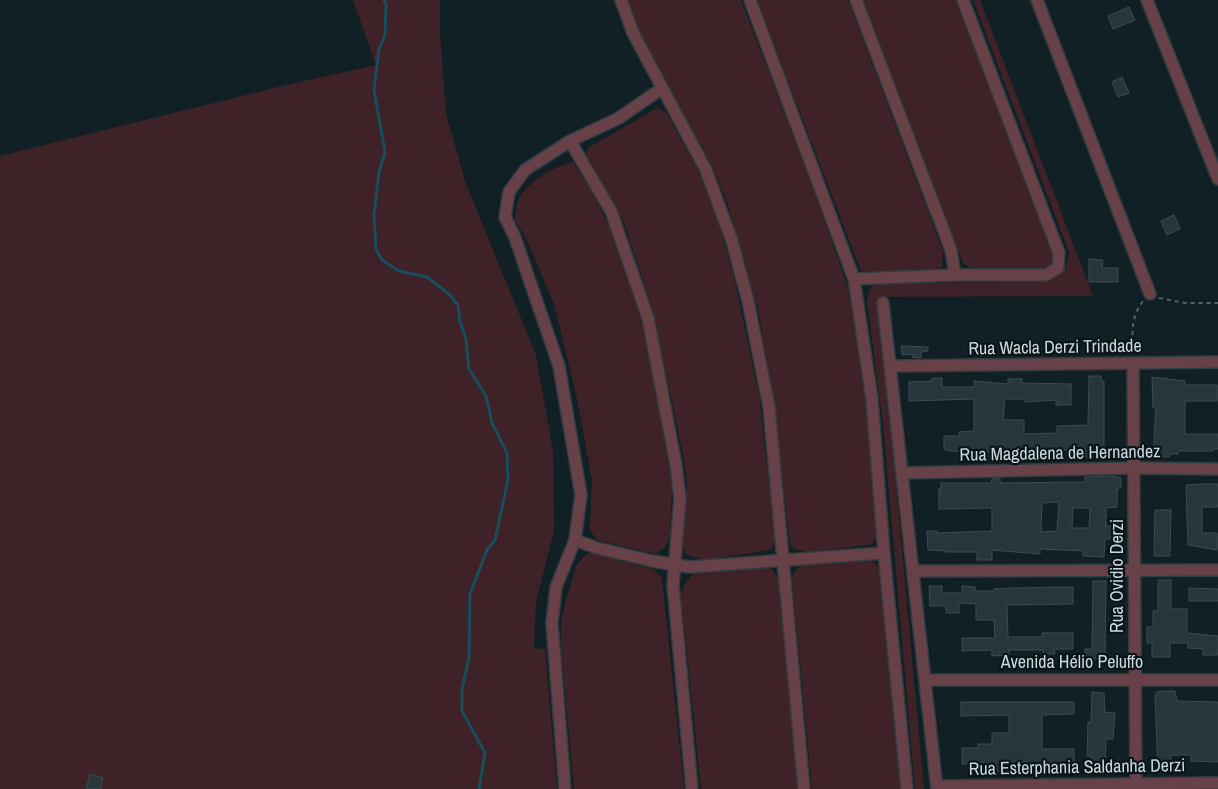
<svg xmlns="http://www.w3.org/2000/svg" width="1218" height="789" font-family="'Archivo Narrow',sans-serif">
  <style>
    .green { fill: #3e2227 }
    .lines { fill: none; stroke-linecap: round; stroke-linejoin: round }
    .stream { stroke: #164e5d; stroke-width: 3 }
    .building { fill: #27363a; stroke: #3b4b50; fill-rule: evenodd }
    .minor-casing { stroke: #2f3d41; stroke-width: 14 }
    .path { stroke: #536064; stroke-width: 2; stroke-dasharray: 4 4; stroke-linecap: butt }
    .minor { stroke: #684148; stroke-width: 11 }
    .labels { text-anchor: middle; stroke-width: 4.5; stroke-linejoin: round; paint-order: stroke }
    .street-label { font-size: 18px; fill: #cdd6d9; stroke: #08161b }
  </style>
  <rect width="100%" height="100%" fill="#112024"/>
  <g class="green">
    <polygon points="353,0 440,0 440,33 446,114 466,184 536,355 553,451 554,531 536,602 534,649 545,648 557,789 0,789 0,156 278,87 376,65"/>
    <polygon points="627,0 741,0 811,182 848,288 865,386 880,523 879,536 870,545 808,552 795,549 790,545 772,390 758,309 728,205 713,168 638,29"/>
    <polygon points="757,0 848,0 943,251 942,267 934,271 861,271"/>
    <polygon points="863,0 960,0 1055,253 1050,269 1042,271 979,269 970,268 963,263"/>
    <path d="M973 0H980L1093 296 879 297 924 789H915L883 425 867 301 869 290 877 283 1044 282C1061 278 1068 269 1069 252Z"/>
    <polygon points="657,108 666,112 698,170 717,218 733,273 759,395 775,539 772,548 768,550 706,560 687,555 682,545 687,485 685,465 653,311 624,223 586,154 588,148 595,144"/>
    <path d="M573 162 593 193 610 228 642 318 653 364 672 487 670 534 666 546 656 554 597 540 590 530 592 479 576 394 554 304 528 242 515 220C516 213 516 204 520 197 531 180 555 166 573 162Z"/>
    <polygon points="591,553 653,569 662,578 684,789 574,789 561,648 561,619 576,566 585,555"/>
    <path d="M867 558 877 565 880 570 900 789H812L792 579C794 571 797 568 804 563Z"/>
    <path d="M763 566 770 567 778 578 798 789H701L681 595C684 586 687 578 695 573Z"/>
  </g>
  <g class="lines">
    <polyline class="stream" points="384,0 386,4 385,35 379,49 374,90 385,152 379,172 374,215 376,249 382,260 399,271 427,277 450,295 458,305 460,322 466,339 469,369 486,396 492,423 507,453 508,480 495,540 487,550 470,594 469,658 462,689 462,711 485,753 479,789"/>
  </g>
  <g class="building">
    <polygon points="1129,7 1135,20 1113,29 1108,16"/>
    <polygon points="1122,77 1129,93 1118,97 1112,82"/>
    <polygon points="1174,215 1180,229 1167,235 1161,221"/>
    <polygon points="1089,259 1103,260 1102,268 1118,268 1118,282 1089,282"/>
    <polygon points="901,346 928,347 928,351 921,352 921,358 912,357 913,354 902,355"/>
    <polygon points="1089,376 1101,376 1101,381 1104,381 1104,457 1085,457 1085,450 1066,450 1048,454 1048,451 1041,451 1041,448 1024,449 1024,456 1001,456 1001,459 990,459 990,452 949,451 944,449 944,436 959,436 959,432 974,431 974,399 909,401 909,382 932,381 932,378 942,378 942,387 974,387 974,381 1008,384 1008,379 1022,379 1022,383 1071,384 1071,405 1056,405 1056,400 1025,402 1025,399 1005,399 1003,420 1024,420 1024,434 1057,433 1057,426 1088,425"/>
    <polygon points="1152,377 1185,381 1185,385 1217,385 1217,401 1185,401 1185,434 1218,434 1218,449 1213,449 1213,451 1178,451 1178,454 1170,454 1169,457 1153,456 1156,408 1153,408"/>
    <path d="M1114 476 1121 478V488H1117V507L1106 508V526H1117L1116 539H1105L1104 557 1083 556V551L1040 549V554L992 550V560H977V552H945V551L928 550 927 531H937V533L992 531V508L939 509V488L941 489V483H991L992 479 1000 478V483L1085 482V477ZM1059 502 1057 531 1041 532 1042 503ZM1073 508H1090L1089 528H1072Z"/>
    <polygon points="1203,484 1218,484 1218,507 1202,507 1202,533 1217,533 1217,550 1188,545 1186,485"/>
    <polygon points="1155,510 1171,510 1170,556 1154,556"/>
    <polygon points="1158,580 1171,580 1171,609 1187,609 1187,633 1218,636 1218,655 1203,655 1203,649 1188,648 1188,643 1170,643 1170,657 1152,657 1152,643 1147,643 1147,627 1153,627 1153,611 1158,611"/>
    <polygon points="1093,581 1106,581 1105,659 1085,659 1085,649 1092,649"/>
    <polygon points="929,586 942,586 942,593 962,593 962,586 975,587 975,591 994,591 994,589 1014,588 1073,587 1073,604 1008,605 1007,608 1008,637 1042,637 1042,633 1073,633 1073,649 1054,649 1055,654 1043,654 1043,650 1009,650 1009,655 992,656 992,650 962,651 962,638 995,638 994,620 976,620 976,604 959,603 959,613 946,613 946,606 930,606"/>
    <polygon points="1189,588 1218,589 1218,601 1189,601"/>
    <polygon points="1164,691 1175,691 1177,701 1218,702 1218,762 1191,761 1191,755 1171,755 1170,771 1158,771 1155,696 1157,692"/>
    <polygon points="1092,692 1104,693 1105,712 1115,713 1113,739 1106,739 1105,771 1091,771 1091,756 1087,756 1088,722 1091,722"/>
    <polygon points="961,702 1074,702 1074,714 1042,715 1042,749 1074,749 1074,762 1042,763 1042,766 1027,766 1027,762 1010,762 1010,772 996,772 995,764 962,764 962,748 978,748 978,744 992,744 992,733 1009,733 1009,715 961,716"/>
    <polygon points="90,774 103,778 100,789 86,789"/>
  </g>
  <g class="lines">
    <g class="minor-casing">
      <g id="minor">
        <polyline points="621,0 633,33 706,170 732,241 748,301 769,407 804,789"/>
        <polyline points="750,0 854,279 872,399 884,553 907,789"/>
        <polyline points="856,0 951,250 955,275"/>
        <polyline points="1037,0 1150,294"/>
        <polyline points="1147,0 1218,179"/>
        <polyline points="570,141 611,211 648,318 676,465 680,498 673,585 692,789"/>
        <polyline points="854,279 955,275 1046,275 1058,268 1059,253 963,0"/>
        <polyline points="883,303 937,789"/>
        <polyline points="1133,364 1136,789"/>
        <polyline points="892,366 1218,362"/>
        <polyline points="903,473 1134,468 1218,469"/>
        <polyline points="575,540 597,548 652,561 690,567 884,553"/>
        <polyline points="914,571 1218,570"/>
        <polyline points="926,680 1218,680"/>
        <polyline points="937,786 1218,783"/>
        <polyline points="565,789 552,623 556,587 575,540 581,495 559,366 514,235 505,217 509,192 525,170 570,141 619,118 661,89"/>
      </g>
    </g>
    <g class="path">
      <polyline points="1159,298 1185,303 1218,303"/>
      <path d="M1133 351C1132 332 1131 317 1143 301"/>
    </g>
    <use href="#minor" class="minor"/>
  </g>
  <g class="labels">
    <g class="street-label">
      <text transform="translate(1055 347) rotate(-1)" y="6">Rua Wacla Derzi Trindade</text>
      <text transform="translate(1060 453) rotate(-1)" y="6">Rua Magdalena de Hernandez</text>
      <text transform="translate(1117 576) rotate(-90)" y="6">Rua Ovidio Derzi</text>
      <text x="1072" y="668">Avenida Hélio Peluffo</text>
      <text transform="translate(1077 767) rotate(-1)" y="6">Rua Esterphania Saldanha Derzi</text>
    </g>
  </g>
</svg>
